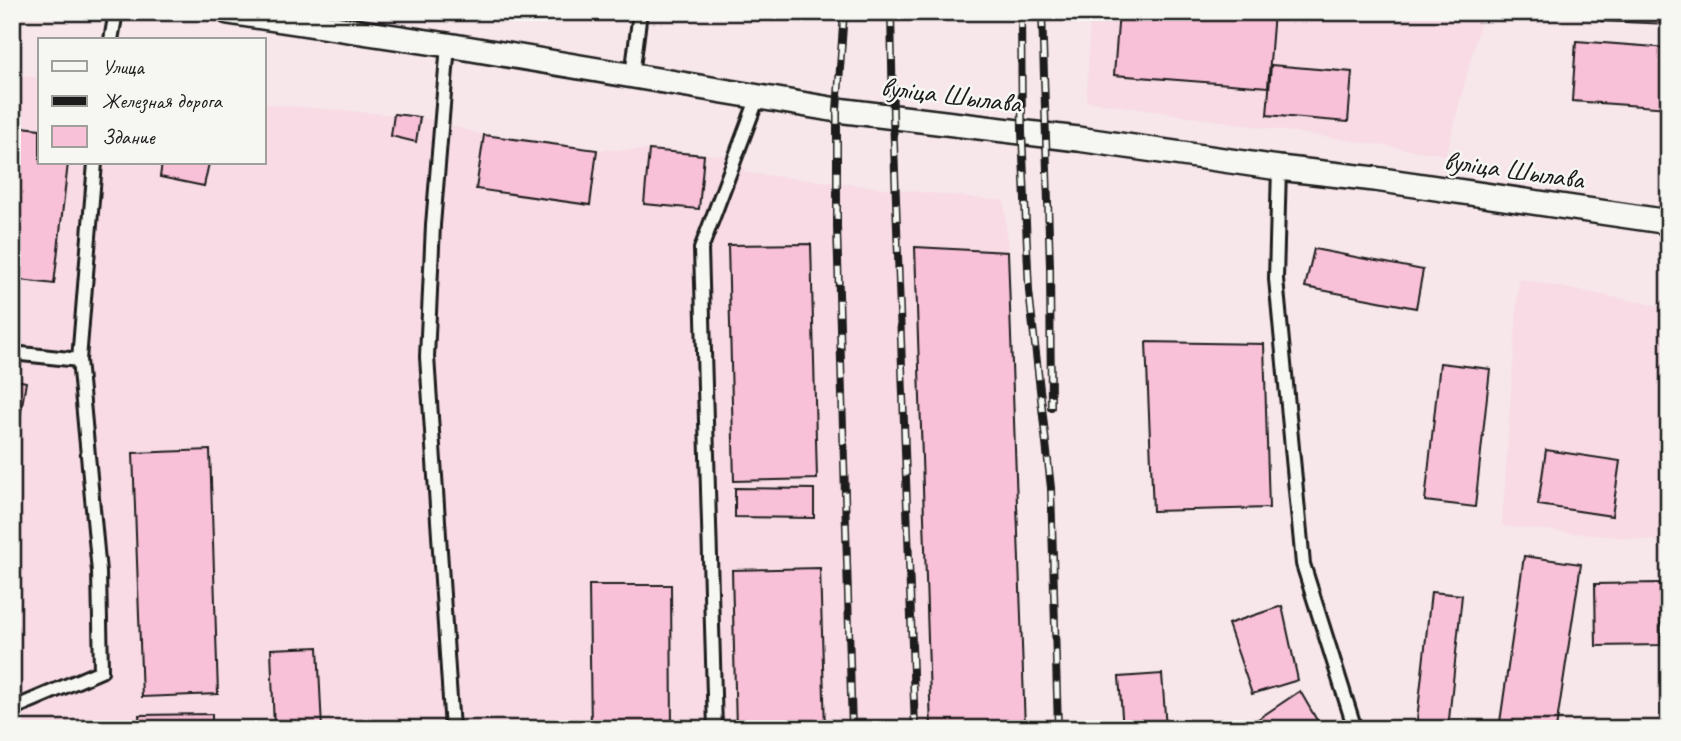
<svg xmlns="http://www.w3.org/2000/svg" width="1681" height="741" font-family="Caveat,sans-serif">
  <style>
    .built { fill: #f8dbe5 }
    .building { fill: #f9c1d8; stroke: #1c1c1c; stroke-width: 2 }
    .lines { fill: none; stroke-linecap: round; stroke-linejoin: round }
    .lane-casing { stroke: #1c1c1c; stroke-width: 18 }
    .street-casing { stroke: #1c1c1c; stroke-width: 28 }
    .lane { stroke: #f6f6f2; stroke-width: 12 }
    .street { stroke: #f6f6f2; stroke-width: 23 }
    .rail-casing { stroke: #1c1c1c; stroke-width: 8 }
    .rail { stroke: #f6f6f2; stroke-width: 5; stroke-dasharray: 16; stroke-linecap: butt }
    .labels { text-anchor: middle; stroke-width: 5; stroke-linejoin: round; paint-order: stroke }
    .street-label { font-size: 28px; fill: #1c1c1c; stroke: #f6f6f2 }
  </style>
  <rect width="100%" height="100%" fill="#f7e6ea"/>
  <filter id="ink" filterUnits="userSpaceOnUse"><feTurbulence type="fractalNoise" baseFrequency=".0143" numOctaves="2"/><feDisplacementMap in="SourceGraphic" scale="14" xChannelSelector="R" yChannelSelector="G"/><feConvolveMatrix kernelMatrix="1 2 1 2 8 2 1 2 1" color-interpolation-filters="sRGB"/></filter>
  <g filter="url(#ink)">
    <g class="built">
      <polygon points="1090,12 1483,12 1446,155 1087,101"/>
      <polygon points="12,74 40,78 40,163 264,163 264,104 420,117 484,135 597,150 649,150 742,157 745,173 1004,201 1008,252 1025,729 12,729"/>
      <polygon points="1519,279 1669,308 1669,542 1502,526"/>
    </g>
    <g class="building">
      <polygon points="1119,12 1274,12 1268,87 1114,75"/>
      <polygon points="1601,12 1669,12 1669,24 1601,21"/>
      <polygon points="1576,41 1669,48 1669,108 1572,101"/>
      <polygon points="1271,65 1352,72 1348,122 1267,115"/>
      <polygon points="394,114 420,117 416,142 391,136"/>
      <polygon points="12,126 40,129 40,163 68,163 54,284 12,279"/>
      <polygon points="484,135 597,150 590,205 476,189"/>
      <polygon points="649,150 704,155 699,209 644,204"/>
      <polygon points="162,163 209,163 204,186 160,177"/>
      <polygon points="811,244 817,479 734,481 728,245"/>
      <polygon points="915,247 1008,252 1025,729 931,729"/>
      <polygon points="1314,249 1423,270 1416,308 1305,287"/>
      <polygon points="1146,342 1264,344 1269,508 1153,511"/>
      <polygon points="1440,363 1490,369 1475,507 1425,501"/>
      <polygon points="12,379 26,382 16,441 12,441"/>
      <polygon points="210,450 218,694 142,697 133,453"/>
      <polygon points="1546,450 1620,461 1612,516 1538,505"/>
      <polygon points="735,488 814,489 814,518 735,517"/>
      <polygon points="1524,556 1581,564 1556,729 1499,729"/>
      <polygon points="820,568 825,729 736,729 732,570"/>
      <polygon points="1660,583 1661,645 1596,646 1595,584"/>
      <polygon points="589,585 671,585 672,729 591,729"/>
      <polygon points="1431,592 1462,595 1448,729 1416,729"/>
      <polygon points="1282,606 1298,680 1252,694 1228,624"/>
      <polygon points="318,647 322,729 274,729 271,649"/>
      <polygon points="1162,674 1166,729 1123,729 1119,677"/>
      <polygon points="1300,691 1322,729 1243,729"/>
      <polygon points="212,714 212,729 140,729 139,715"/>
    </g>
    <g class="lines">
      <g class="lane-casing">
        <g id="lane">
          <polyline points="111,40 116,12"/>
          <polyline points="448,45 433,225 427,357 452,729"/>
          <polyline points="632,76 640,12"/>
          <polyline points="1279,168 1276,279 1303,564 1355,729"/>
          <polyline points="12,353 79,360"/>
          <polyline points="12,709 101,671 99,572 79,360 95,163"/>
          <polyline points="715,729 701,249 758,97"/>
        </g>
      </g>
      <g class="street-casing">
        <polyline id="street" points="228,12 448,45 837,110 1078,139 1279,168 1375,179 1669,222"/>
      </g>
      <use href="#lane" class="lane"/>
      <use href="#street" class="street"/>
      <g class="rail-casing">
        <g id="rail">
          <polyline points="844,12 837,110 837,227 852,729"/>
          <polyline points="891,12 893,116 915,729"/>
          <polyline points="1021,12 1022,132 1029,291 1051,488 1058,729"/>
          <polyline points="1042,12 1050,266 1051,407"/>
        </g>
      </g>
      <use href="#rail" class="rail"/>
    </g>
  </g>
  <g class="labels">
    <g class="street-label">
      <text transform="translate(951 94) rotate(7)" y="10">вуліца Шылава</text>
      <text transform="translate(1514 169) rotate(8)" y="10">вуліца Шылава</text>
    </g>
  </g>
  <rect width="1681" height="741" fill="none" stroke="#f6f6f2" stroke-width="42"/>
  <rect x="21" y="21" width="1639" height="699" fill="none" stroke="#1c1c1c" stroke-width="2.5" filter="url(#ink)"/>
  <rect x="38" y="38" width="228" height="126" fill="#f6f6f2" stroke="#9f9f9c" stroke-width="2"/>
  <rect x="52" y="61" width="35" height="10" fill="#f6f6f2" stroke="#9f9f9c" stroke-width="2"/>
  <text x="102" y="74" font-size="21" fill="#1c1c1c">Улица</text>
  <rect x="52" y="96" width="35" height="10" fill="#1c1c1c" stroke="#9f9f9c" stroke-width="2"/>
  <text x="102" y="108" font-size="21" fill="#1c1c1c">Железная дорога</text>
  <rect x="52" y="126" width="35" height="21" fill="#f9c1d8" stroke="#9f9f9c" stroke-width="2"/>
  <text x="102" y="144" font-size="21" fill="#1c1c1c">Здание</text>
</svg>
